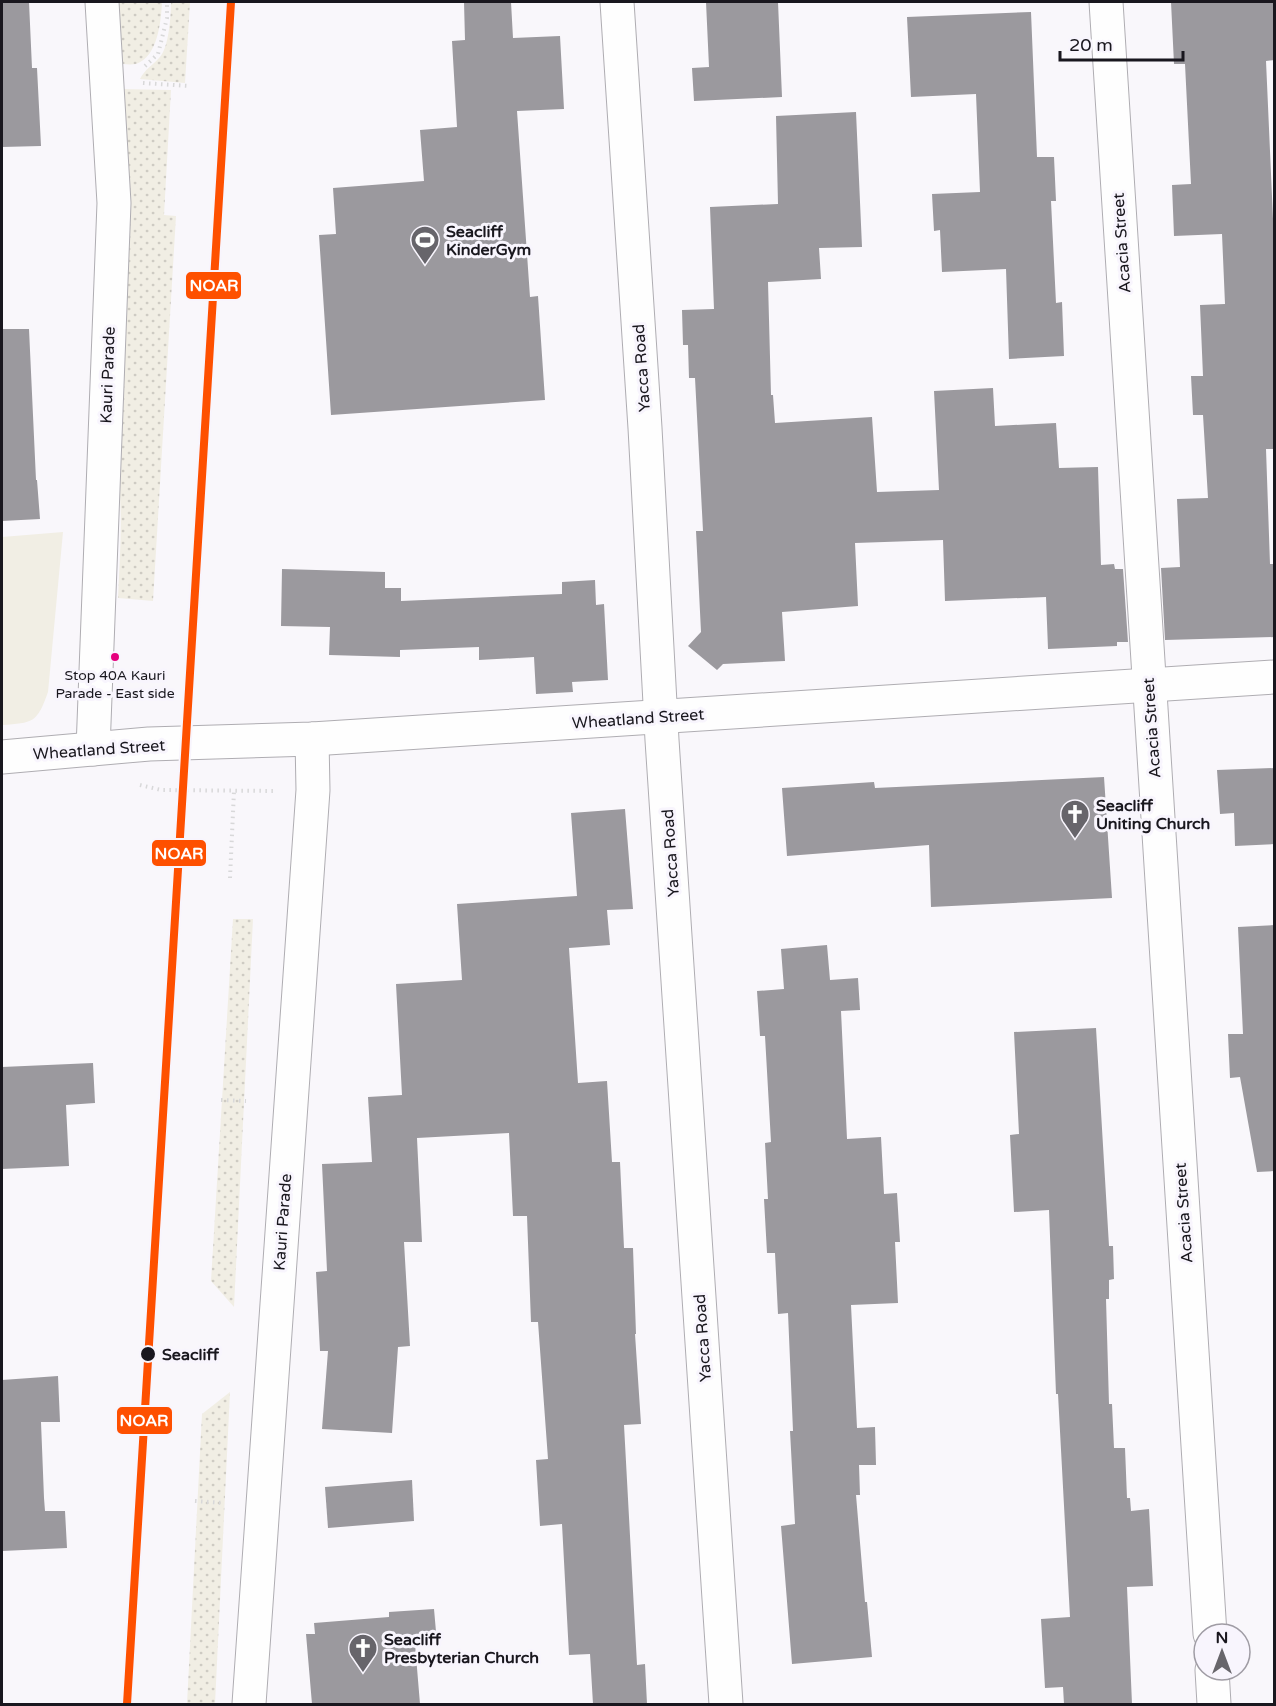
<svg xmlns="http://www.w3.org/2000/svg" width="1276" height="1706" font-family="'Varela Round',sans-serif">
  <style>
    .park { fill: #f1eee4 }
    .garden { fill: url(#garden-dots) }
    .building { fill: #9b999e }
    .lines { fill: none; stroke-linecap: round; stroke-linejoin: round }
    .minor-casing { stroke: #afadb2; stroke-width: 35 }
    .path { stroke: #d8d8d9; stroke-width: 4; stroke-dasharray: 1.5 4.5; stroke-linecap: butt }
    .minor { stroke: #fefefe; stroke-width: 33 }
    .rail-1-casing { stroke: #f8f5fd; stroke-width: 12 }
    .rail-1 { stroke: #fe5000; stroke-width: 8 }
    .bus-dot { fill: #e5007d; stroke: #f8f5fd; stroke-width: 2 }
    .stop-dot { fill: #19171e; stroke: #f8f5fd; stroke-width: 2 }
    .labels { text-anchor: middle; stroke-width: 6; stroke-linejoin: round; paint-order: stroke }
    .bus-label { font-size: 14px; fill: #19171e; stroke: #f8f5fd }
    .poi-label { font-size: 16px; font-weight: bold; fill: #19171e; stroke: #f8f5fd; text-anchor: start }
    .street-label { font-size: 16px; fill: #19171e; stroke: #f8f5fd }
    .stop-label { font-size: 16px; font-weight: bold; fill: #19171e; stroke: #f8f5fd; text-anchor: start }
    .line-badge { stroke: #f8f5fd; stroke-width: 2 }
    .badge-label { font-size: 16px; text-anchor: middle; font-weight: bold; fill: #fff }
  </style>
  <defs>
    <pattern id="garden-dots" width="8" height="8" patternUnits="userSpaceOnUse" patternTransform="scale(1.5)"><rect width="8" height="8" fill="#f1eee4"/><path d="M2 2h.1M6 6h.1" fill="none" stroke="#cecbc3" stroke-width="1.8" stroke-linecap="round"/></pattern>
  </defs>
  <rect width="100%" height="100%" fill="#f9f7fb"/>
  <path class="park" d="M63 532 48 692C37 723 33 723 2 725V537Z"/>
  <g class="garden">
    <path d="M113 2H162C161 21 158 57 136 64 131 65 122 64 117 64Z"/>
    <path d="M171 2H190L185 83 140 79C145 69 152 66 159 58 169 49 171 15 171 2Z"/>
    <path d="M120 89 171 90 164 215 176 216 153 601 118 598C120 550 124 509 116 461Z"/>
    <polygon points="233,919 253,919 234,1307 211,1281"/>
    <polygon points="230,1392 215,1704 187,1704 202,1414"/>
  </g>
  <g class="building">
    <polygon points="2,2 29,2 32,68 37,68 41,146 2,147"/>
    <polygon points="464,2 511,2 513,38 560,36 564,109 517,111 530,297 538,296 545,400 331,415 319,235 336,234 333,188 424,181 420,130 457,127 452,41 465,40"/>
    <polygon points="706,2 778,2 782,97 694,101 692,68 709,67"/>
    <polygon points="1171,2 1275,2 1275,60 1266,61 1275,264 1275,449 1266,449 1270,564 1275,564 1275,637 1165,640 1161,568 1180,567 1177,499 1208,498 1203,415 1193,415 1191,376 1203,376 1200,305 1225,304 1222,234 1174,236 1172,185 1191,184 1185,64 1174,64"/>
    <polygon points="1031,12 1037,157 1054,157 1056,201 1051,201 1056,303 1062,302 1064,356 1009,359 1006,269 942,272 940,230 934,231 932,194 980,192 976,94 911,97 907,17"/>
    <polygon points="856,112 862,247 819,248 821,279 768,282 771,395 773,395 775,423 872,417 877,492 939,490 934,391 993,388 995,426 1056,423 1059,468 1098,467 1101,565 1114,564 1115,569 1123,569 1128,642 1117,642 1117,646 1048,649 1046,597 945,601 943,540 855,543 858,606 782,612 785,661 723,664 717,670 688,646 701,632 696,531 703,531 695,378 689,378 688,345 683,345 682,310 714,309 710,207 778,204 776,116"/>
    <polygon points="2,329 29,329 36,480 37,480 40,519 2,521"/>
    <polygon points="282,569 385,572 385,588 401,588 401,601 562,594 562,582 595,580 596,605 604,604 608,680 572,682 573,692 536,694 534,657 479,660 479,647 400,650 400,657 329,655 330,627 281,626"/>
    <polygon points="1275,768 1275,844 1235,846 1234,813 1220,814 1217,770"/>
    <polygon points="1104,777 1112,898 931,907 929,845 787,856 782,788 874,782 875,788"/>
    <polygon points="625,809 633,909 607,910 610,945 569,948 578,1083 607,1081 612,1162 620,1162 624,1248 633,1248 636,1334 635,1334 641,1424 624,1425 637,1665 645,1664 647,1704 593,1704 590,1654 569,1655 562,1524 540,1526 536,1460 548,1459 538,1322 531,1322 527,1216 513,1216 509,1133 417,1138 422,1242 404,1242 410,1346 398,1347 392,1433 322,1429 328,1351 320,1351 316,1272 327,1271 322,1164 372,1162 368,1097 402,1095 396,984 462,980 457,904 577,896 571,813"/>
    <polygon points="1275,925 1275,1171 1257,1172 1240,1077 1230,1078 1228,1034 1243,1034 1238,927"/>
    <polygon points="827,945 830,980 858,978 860,1010 841,1011 847,1139 881,1137 884,1194 897,1193 900,1242 895,1242 898,1303 851,1305 857,1428 875,1427 876,1465 859,1465 860,1495 856,1495 865,1602 867,1602 872,1657 792,1664 781,1526 795,1524 790,1431 793,1431 788,1313 778,1314 775,1253 767,1253 764,1199 768,1199 765,1143 771,1142 765,1036 760,1036 757,991 784,989 781,949"/>
    <polygon points="1096,1028 1109,1246 1113,1246 1114,1279 1109,1280 1109,1299 1106,1299 1109,1404 1112,1404 1114,1448 1125,1448 1127,1498 1130,1498 1131,1511 1149,1509 1153,1586 1127,1587 1132,1704 1064,1704 1063,1687 1045,1688 1041,1619 1070,1617 1058,1394 1056,1394 1049,1210 1014,1212 1010,1135 1019,1134 1014,1032"/>
    <polygon points="93,1063 95,1103 66,1105 69,1166 2,1169 2,1067"/>
    <polygon points="58,1376 60,1422 41,1422 44,1498 45,1511 65,1511 67,1548 2,1551 2,1380"/>
    <polygon points="412,1480 414,1521 328,1528 325,1487"/>
    <polygon points="434,1609 437,1643 415,1644 420,1704 312,1704 306,1634 315,1634 314,1623 389,1617 389,1612"/>
  </g>
  <g class="lines">
    <g class="minor-casing">
      <g id="minor">
        <polyline points="617,2 645,428 662,740 726,1704"/>
        <polyline points="1106,2 1210,1634"/>
        <polyline points="93,749 114,203 102,2"/>
        <polyline points="2,757 149,744 312,739 1274,677"/>
        <polyline points="1212,1670 1214,1704"/>
        <polyline points="249,1704 313,790 312,739"/>
      </g>
    </g>
    <g class="path">
      <polyline points="145,66 158,54 167,18 167,2"/>
      <polyline points="143,83 189,86"/>
      <polyline points="140,785 161,790 276,791"/>
      <polyline points="230,878 234,791"/>
      <polyline points="221,1100 246,1101"/>
      <polyline points="195,1501 224,1503"/>
    </g>
    <use href="#minor" class="minor"/>
    <g class="rail-1-casing">
      <polyline id="rail-1" points="127,1704 231,2"/>
    </g>
    <use href="#rail-1" class="rail-1"/>
  </g>
  <defs>
    <g id="stadium-pin" transform="scale(1.5)"><path d="M0 17L-7.5 6A9.5 9.5 0 1 1 7.5 6Z" fill="#67656b" stroke="#f8f5fd"/><path d="M0-5a6.5 5 0 1 0 0 10a6.5 5 0 1 0 0-10ZM-3.5-1.8h7v3.6h-7Z" fill="#fff"/></g>
    <g id="church-pin" transform="scale(1.5)"><path d="M0 17L-7.5 6A9.5 9.5 0 1 1 7.5 6Z" fill="#67656b" stroke="#f8f5fd"/><path d="M-1.2-6h2.4v3.5h3.3v2.4h-3.3V6h-2.4V-.1h-3.3v-2.4h3.3Z" fill="#fff"/></g>
  </defs>
  <g fill-rule="evenodd">
    <use href="#stadium-pin" x="425" y="240"/>
    <use href="#church-pin" x="1075" y="814"/>
    <use href="#church-pin" x="363" y="1648"/>
  </g>
  <circle class="bus-dot" cx="115" cy="657" r="5"/>
  <circle class="stop-dot" cx="148" cy="1354" r="8"/>
  <g class="labels">
    <g class="bus-label">
      <text x="115" y="680">Stop 40A Kauri<tspan x="115" dy="18">Parade - East side</tspan></text>
    </g>
    <g class="poi-label">
      <text x="446" y="237">Seacliff<tspan x="446" dy="18">KinderGym</tspan></text>
      <text x="1096" y="811">Seacliff<tspan x="1096" dy="18">Uniting Church</tspan></text>
      <text x="384" y="1645">Seacliff<tspan x="384" dy="18">Presbyterian Church</tspan></text>
    </g>
    <g class="street-label">
      <text transform="translate(1121 243) rotate(-94)" y="6">Acacia Street</text>
      <text transform="translate(641 368) rotate(-94)" y="6">Yacca Road</text>
      <text transform="translate(107 375) rotate(-88)" y="6">Kauri Parade</text>
      <text transform="translate(638 718) rotate(-4)" y="6">Wheatland Street</text>
      <text transform="translate(1151 728) rotate(-94)" y="6">Acacia Street</text>
      <text transform="translate(99 749) rotate(-4)" y="6">Wheatland Street</text>
      <text transform="translate(670 853) rotate(-94)" y="6">Yacca Road</text>
      <text transform="translate(1183 1213) rotate(-94)" y="6">Acacia Street</text>
      <text transform="translate(282 1222) rotate(-86)" y="6">Kauri Parade</text>
      <text transform="translate(702 1338) rotate(-94)" y="6">Yacca Road</text>
    </g>
    <g class="stop-label">
      <text x="162" y="1360">Seacliff</text>
    </g>
  </g>
  <g class="line-badge">
    <rect x="185" y="271" width="57" height="29" rx="6" fill="#fe5000"/>
    <rect x="151" y="839" width="56" height="28" rx="6" fill="#fe5000"/>
    <rect x="116" y="1406" width="57" height="29" rx="6" fill="#fe5000"/>
  </g>
  <g class="badge-label">
    <text x="214" y="291">NOAR</text>
    <text x="179" y="859">NOAR</text>
    <text x="144" y="1426">NOAR</text>
  </g>
  <rect width="1276" height="1706" fill="none" stroke="#19171e" stroke-width="6"/>
  <g transform="translate(1222 1652)"><circle r="28" fill="#f8f5fd" stroke="#9f9ca4" stroke-width="1.5"/>
  <path d="M0-4.5L10 22L0 15L-10 22Z" fill="#67656b"/>
  <text y="-9" font-size="16" font-weight="bold" text-anchor="middle" fill="#19171e">N</text>
  </g>
  <path d="M1060 51v9h123v-9" fill="none" stroke="#19171e" stroke-width="3"/>
  <text x="1069" y="51" font-size="18" fill="#19171e" stroke="#f8f5fd" stroke-width="4.5" paint-order="stroke">20 m</text>
</svg>
